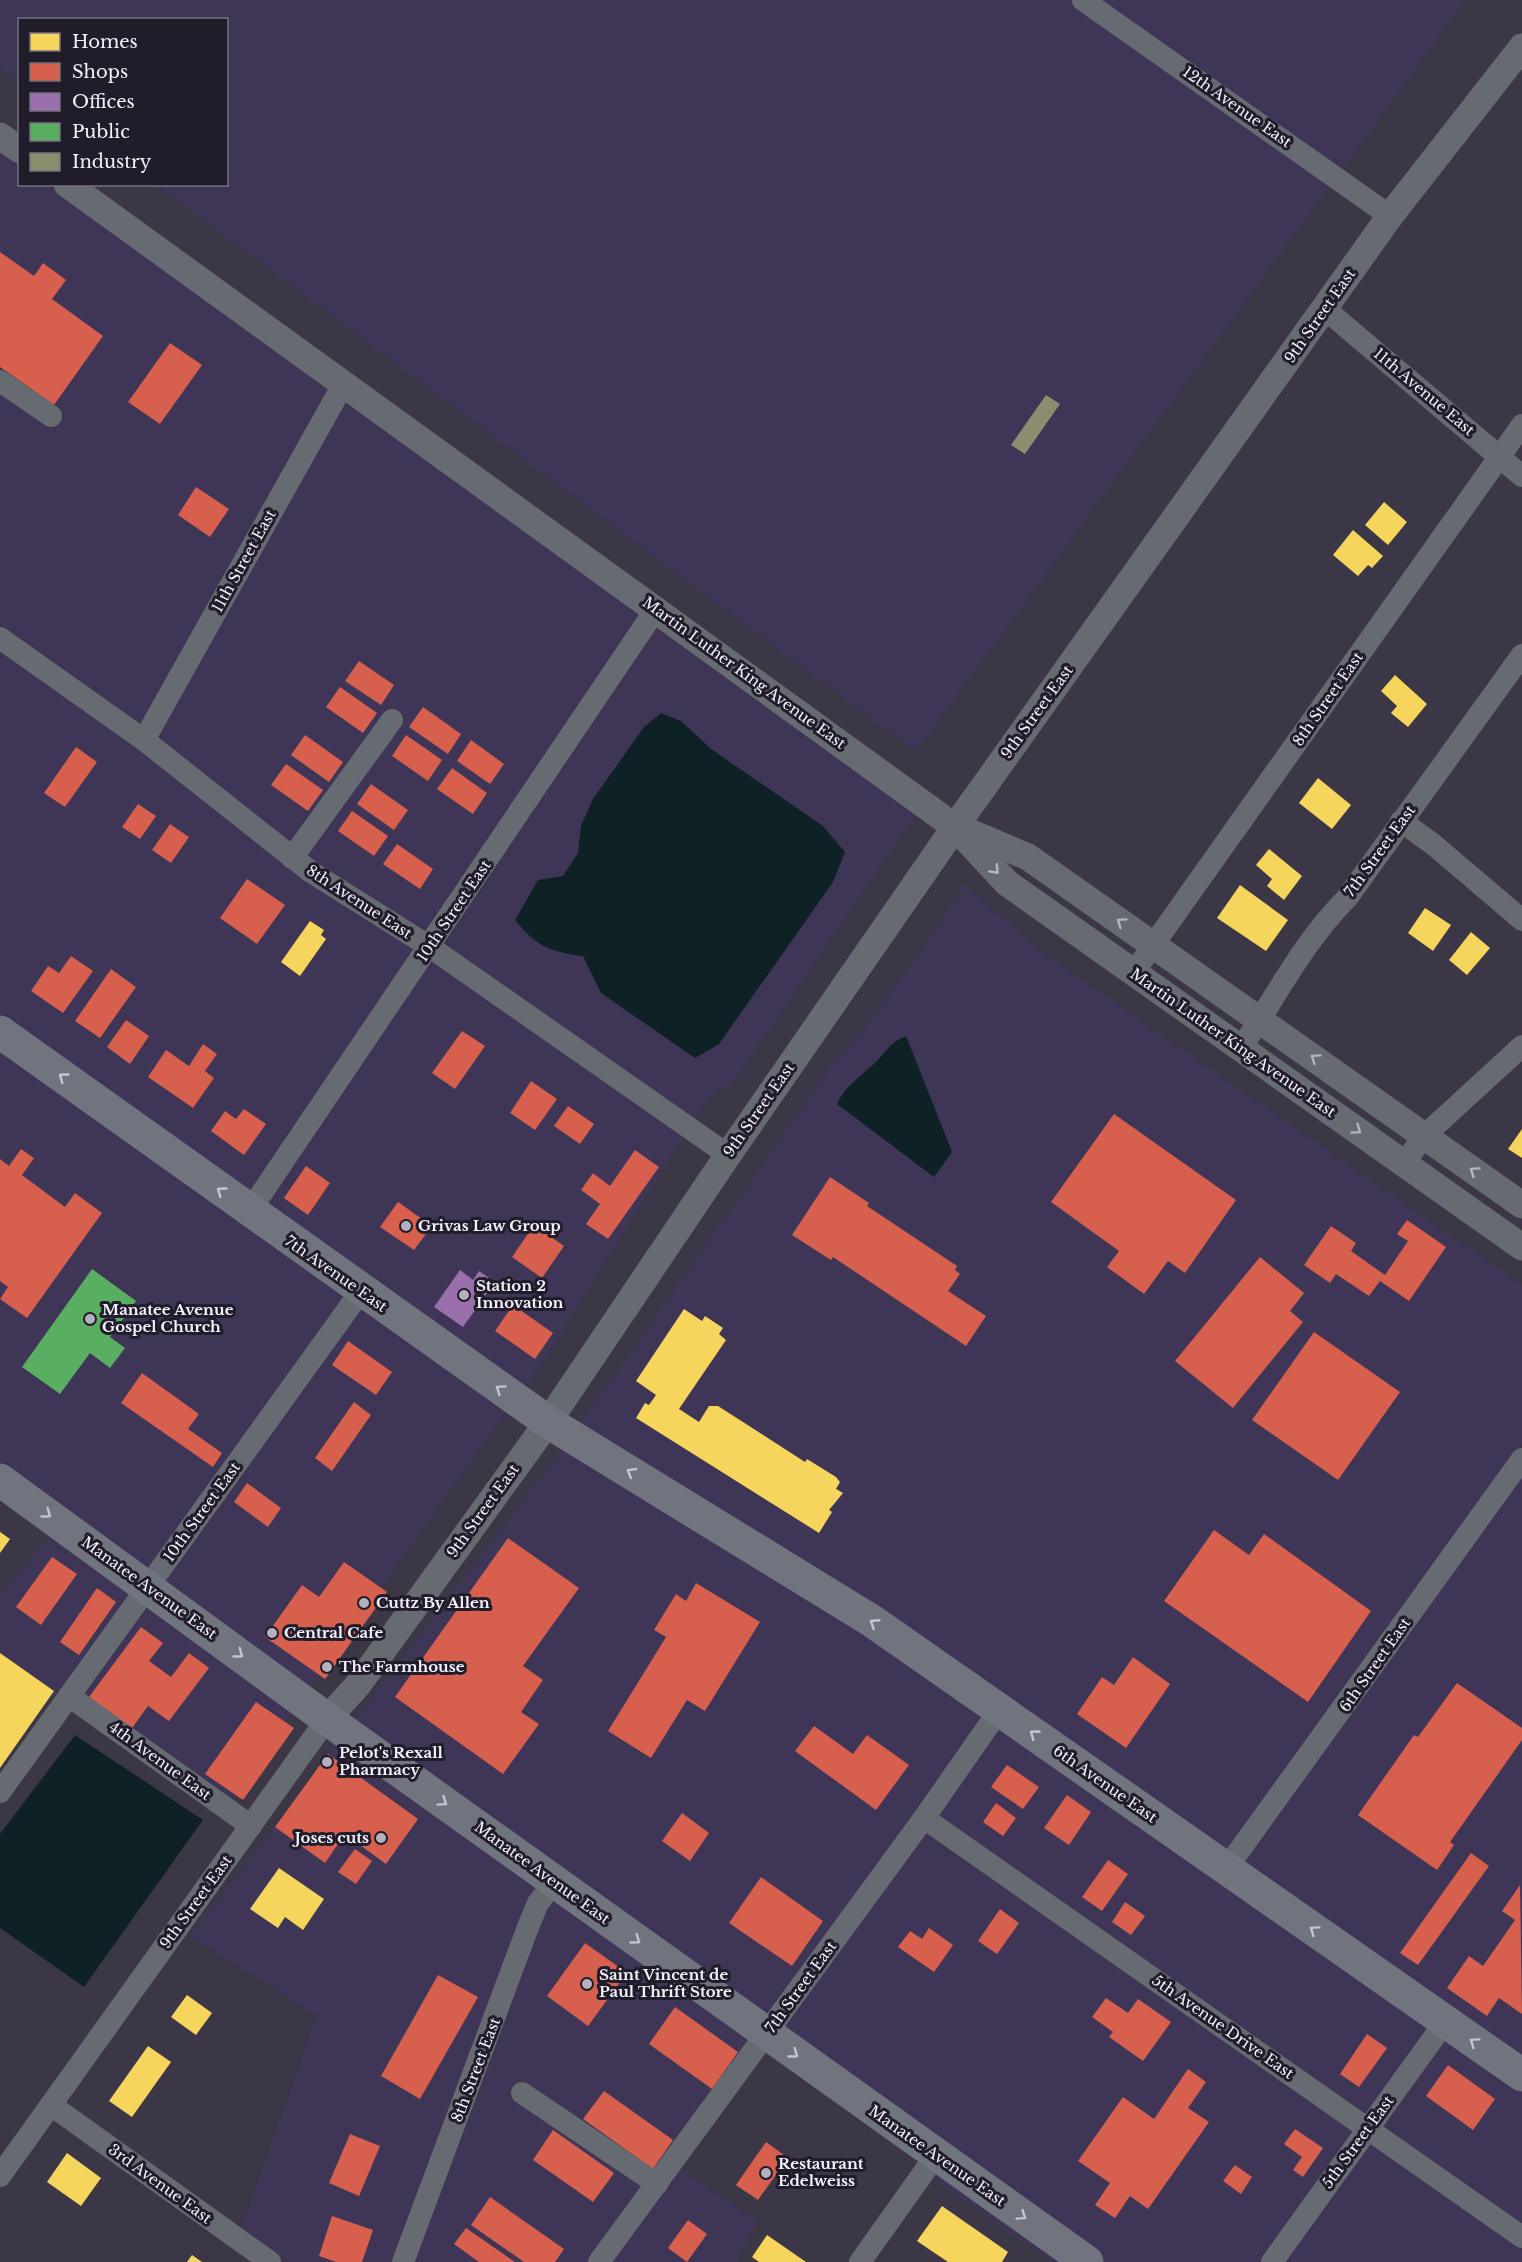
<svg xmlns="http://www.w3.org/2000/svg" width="1522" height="2262" font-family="'Libre Baskerville',serif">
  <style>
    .built { fill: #3f3556; fill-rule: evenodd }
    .water { fill: #0e2226 }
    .homes { fill: #f6d55c }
    .shops { fill: #d6604d }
    .offices { fill: #9970ab }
    .public { fill: #5aae61 }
    .industry { fill: #8c8c6e }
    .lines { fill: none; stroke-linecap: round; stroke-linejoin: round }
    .minor { stroke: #666b72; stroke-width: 22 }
    .tertiary { stroke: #666b72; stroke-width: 27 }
    .primary { stroke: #6f747e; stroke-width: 33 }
    .oneway { stroke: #b4b5c0 }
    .oneway2 { stroke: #c5c5d2 }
    .poi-dot { fill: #b4b0bf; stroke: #201c29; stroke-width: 2 }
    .labels { text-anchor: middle; stroke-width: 6; stroke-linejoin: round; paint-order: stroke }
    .street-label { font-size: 15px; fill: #f4f1ff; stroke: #201c29 }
    .poi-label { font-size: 15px; font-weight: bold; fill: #f4f1ff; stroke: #201c29; text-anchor: start }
  </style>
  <rect width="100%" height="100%" fill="#3c3747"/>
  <g class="built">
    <polygon points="0,0 1466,0 916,752 156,185 226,184 226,20 20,20 19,83 0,68"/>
    <polygon points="0,150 19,164 20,184 48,185 330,387 142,725 0,623 0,394 52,430 65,413 0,367"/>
    <polygon points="346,398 645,609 427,933 306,855 406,717 391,706 291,843 157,736"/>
    <path d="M656 629 919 810 734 1081 707 1100 694 1118 444 943ZM681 721 711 749 601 993 583 956 556 953 531 939 538 880 563 876 578 853 581 826Z"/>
    <polygon points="0,650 138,749 304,881 416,951 248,1198 0,1019"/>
    <path d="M961 882 1047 956 1522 1285V1443L1225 1855 578 1427 837 1058 871 1021 961 892ZM906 1037 910 1044 952 1152 863 1071Z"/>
    <polygon points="431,961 683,1137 550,1351 522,1391 264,1209"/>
    <polygon points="0,1045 347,1295 147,1572 0,1466"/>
    <polygon points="363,1306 509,1408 308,1691 162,1584"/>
    <polygon points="565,1445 986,1712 916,1813 765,2020 352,1724"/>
    <polygon points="1522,1476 1522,2058 1241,1866"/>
    <polygon points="52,1532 134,1590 55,1698 0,1660 0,1595"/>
    <polygon points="149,1601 295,1709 232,1799 83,1693"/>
    <polygon points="1001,1723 1431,2025 1367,2114 938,1815"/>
    <polygon points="339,1741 540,1885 393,2262 289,2262 241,2228 317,2016 190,1936"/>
    <polygon points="925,1833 1354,2132 1259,2262 1106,2262 781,2031"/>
    <polygon points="556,1896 752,2037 656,2170 520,2079 508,2096 643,2188 587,2262 414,2262 546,1908"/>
    <polygon points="1447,2036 1522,2088 1522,2223 1382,2125"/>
    <polygon points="1370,2143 1522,2250 1522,2262 1283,2262"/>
    <polygon points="680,2169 757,2221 737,2262 612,2262"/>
    <polygon points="938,2170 1068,2262 1052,2262 932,2178"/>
  </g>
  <g class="water">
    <path d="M661 713 681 721 711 749 823 826 845 852 833 882 719 1044 695 1058 601 993 583 956C550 952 536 946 515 920L538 880 563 876 578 853 581 826 593 799 644 727Z"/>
    <path d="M906 1036 952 1152 934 1177 837 1104C846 1085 860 1077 875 1063 886 1052 890 1042 906 1036Z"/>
    <polygon points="75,1735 203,1820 84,1987 0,1928 0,1834"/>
  </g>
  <g class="homes">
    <polygon points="1384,502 1407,522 1388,545 1365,525"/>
    <polygon points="1353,530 1383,556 1372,568 1368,565 1358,576 1333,555"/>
    <polygon points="1395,675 1427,704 1408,727 1391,713 1397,706 1381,691"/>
    <polygon points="1318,778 1351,805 1332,829 1299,803"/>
    <polygon points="1269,849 1302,876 1284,900 1267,886 1272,879 1256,865"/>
    <polygon points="1240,885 1288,920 1266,951 1217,918"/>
    <polygon points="1425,908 1451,925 1433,951 1408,933"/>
    <polygon points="310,921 324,930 321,935 326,939 300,976 281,962"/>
    <polygon points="1471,932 1490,948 1467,975 1449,960"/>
    <polygon points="1522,1129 1522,1158 1508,1149"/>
    <polygon points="684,1309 702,1321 705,1316 723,1328 719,1334 726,1340 679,1409 699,1422 709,1406 718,1406 805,1462 807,1459 836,1477 840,1482 836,1489 843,1493 829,1510 832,1512 819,1533 636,1418 645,1403 649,1405 656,1395 636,1381"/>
    <polygon points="0,1532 10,1539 0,1553"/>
    <polygon points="0,1653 54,1691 0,1768"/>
    <polygon points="279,1868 324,1899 303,1930 285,1917 278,1928 250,1909"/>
    <polygon points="187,1995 212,2013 196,2035 171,2017"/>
    <polygon points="148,2046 171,2062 132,2117 109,2101"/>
    <polygon points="67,2153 101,2178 81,2206 47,2182"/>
    <polygon points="942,2206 1008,2252 1002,2262 948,2262 917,2241"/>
    <polygon points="767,2235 806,2262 759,2262 752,2257"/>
    <polygon points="192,2255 202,2262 187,2262"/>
  </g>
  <g class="shops">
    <polygon points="0,252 34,276 43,263 66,280 52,299 103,336 54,405 0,367"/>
    <polygon points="170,343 202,365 160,424 128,402"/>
    <polygon points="196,487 229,509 210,537 178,515"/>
    <polygon points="359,661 394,685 381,705 345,681"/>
    <polygon points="340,687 377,713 363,733 326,707"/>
    <polygon points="423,707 461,734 448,754 409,727"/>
    <polygon points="305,735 343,762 329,782 291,755"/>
    <polygon points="406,735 442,760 428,781 392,756"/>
    <polygon points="471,740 504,764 490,784 457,761"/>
    <polygon points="76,747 97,762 65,807 44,793"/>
    <polygon points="286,764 323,790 308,811 271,785"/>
    <polygon points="452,768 487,793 473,814 437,789"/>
    <polygon points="371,784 408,810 394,830 357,804"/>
    <polygon points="138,804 156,816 140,839 122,827"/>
    <polygon points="352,811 388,836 374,856 338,831"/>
    <polygon points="170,824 189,837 171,863 152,850"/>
    <polygon points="397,844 433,869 420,889 383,864"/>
    <polygon points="247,879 285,905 257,944 220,918"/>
    <polygon points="71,956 93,971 63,1013 31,991 48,966 59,973"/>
    <polygon points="111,969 136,987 100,1038 75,1021"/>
    <polygon points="126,1020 149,1036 130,1064 107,1047"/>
    <polygon points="462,1031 485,1046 455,1089 432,1073"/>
    <polygon points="203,1044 217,1054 205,1071 214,1078 193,1108 148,1077 166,1050 189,1066"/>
    <polygon points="531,1081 557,1099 535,1130 510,1113"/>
    <polygon points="568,1106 594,1124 580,1144 554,1126"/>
    <polygon points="244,1109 266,1124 244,1155 211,1131 225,1111 236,1119"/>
    <polygon points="1114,1114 1236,1200 1185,1273 1168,1261 1144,1294 1107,1267 1119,1251 1051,1202"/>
    <polygon points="21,1149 34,1158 22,1175 65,1207 75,1193 102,1213 27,1318 0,1299 8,1287 0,1281 0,1159 9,1166"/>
    <polygon points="635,1150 659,1167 608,1239 586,1224 600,1204 581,1190 593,1173 610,1186"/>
    <polygon points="306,1166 330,1183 308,1215 284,1198"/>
    <polygon points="830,1177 869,1203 867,1206 957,1266 955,1270 960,1274 948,1291 986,1316 966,1346 833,1257 831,1260 792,1235"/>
    <polygon points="398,1202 432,1226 414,1250 380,1227"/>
    <polygon points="1407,1220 1446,1247 1409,1301 1380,1281 1369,1296 1336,1274 1330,1283 1304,1265 1331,1226 1356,1243 1351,1251 1385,1275 1408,1241 1397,1234"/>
    <polygon points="534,1225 564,1246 542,1278 512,1257"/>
    <polygon points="1260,1257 1304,1293 1290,1311 1303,1322 1233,1408 1175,1361"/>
    <polygon points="513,1305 553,1333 535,1359 495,1331"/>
    <polygon points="1314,1332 1400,1392 1338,1480 1252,1420"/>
    <polygon points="348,1341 392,1372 376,1395 332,1365"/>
    <polygon points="142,1373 199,1414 188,1429 222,1453 213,1467 121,1403"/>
    <polygon points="354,1402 371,1415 332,1471 315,1458"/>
    <polygon points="247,1483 281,1508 268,1527 234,1502"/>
    <polygon points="1214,1530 1249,1555 1264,1534 1371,1611 1308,1702 1164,1601"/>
    <polygon points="508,1538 579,1588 523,1666 543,1680 521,1712 539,1724 503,1774 395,1697"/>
    <polygon points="52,1557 77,1574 41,1625 16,1607"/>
    <polygon points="344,1562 387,1592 325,1679 265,1637 302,1585 319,1597"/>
    <polygon points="696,1583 760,1622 705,1711 687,1700 651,1758 608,1731 666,1637 654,1630 676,1594 686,1601"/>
    <polygon points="97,1588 116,1602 79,1655 60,1642"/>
    <polygon points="141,1627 163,1643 149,1661 171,1677 189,1653 209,1668 169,1721 148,1706 132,1728 89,1697"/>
    <polygon points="1133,1657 1170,1684 1126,1748 1077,1714 1102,1677 1114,1685"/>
    <polygon points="1457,1683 1522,1728 1522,1740 1450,1842 1454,1845 1437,1870 1358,1815 1414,1735 1418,1737"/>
    <polygon points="256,1702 294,1728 243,1800 205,1774"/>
    <polygon points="814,1726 853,1754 867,1735 909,1765 876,1810 795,1751"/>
    <polygon points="328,1754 418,1819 386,1864 345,1834 325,1863 275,1827"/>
    <polygon points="1007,1765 1039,1787 1023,1809 991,1787"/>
    <polygon points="1067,1795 1091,1812 1069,1845 1044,1828"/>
    <polygon points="996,1803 1016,1818 1003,1836 983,1822"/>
    <polygon points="682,1813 709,1833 690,1861 662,1841"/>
    <polygon points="355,1849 372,1861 356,1884 338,1872"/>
    <polygon points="1471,1853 1489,1866 1418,1965 1400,1953"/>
    <polygon points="1108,1860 1128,1874 1102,1911 1082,1897"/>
    <polygon points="761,1877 823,1921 792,1966 729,1923"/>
    <polygon points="1520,1885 1522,2014 1499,1998 1487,2016 1447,1988 1469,1956 1483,1966 1515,1920 1502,1911"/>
    <polygon points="1125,1902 1145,1916 1131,1935 1112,1922"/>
    <polygon points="1000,1909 1019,1923 997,1954 978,1941"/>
    <polygon points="929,1928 953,1945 934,1972 898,1947 910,1931 922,1939"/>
    <polygon points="585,1943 627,1973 588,2026 547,1996"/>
    <polygon points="438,1975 478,1997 420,2099 381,2076"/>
    <polygon points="1106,1998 1128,2013 1138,1999 1171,2022 1143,2061 1109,2037 1113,2032 1092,2017"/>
    <polygon points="675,2007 738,2052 712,2089 649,2044"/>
    <polygon points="1367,2034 1387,2048 1359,2087 1340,2074"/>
    <polygon points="1448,2065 1495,2099 1473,2130 1426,2096"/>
    <polygon points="1188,2069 1206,2082 1188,2108 1209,2122 1148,2209 1130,2196 1115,2218 1095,2205 1110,2183 1078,2161 1123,2097 1154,2119"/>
    <polygon points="604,2091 673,2140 653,2169 583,2119"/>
    <polygon points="1295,2129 1323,2148 1303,2177 1293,2170 1302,2157 1284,2144"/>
    <polygon points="553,2130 614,2173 593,2202 533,2160"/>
    <polygon points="350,2134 380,2146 359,2196 329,2183"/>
    <polygon points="766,2142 788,2158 758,2200 736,2185"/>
    <polygon points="1235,2165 1252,2177 1241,2194 1223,2181"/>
    <polygon points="490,2197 564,2249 555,2262 524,2262 471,2225"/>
    <polygon points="332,2216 373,2230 362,2262 336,2262 319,2256"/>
    <polygon points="688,2220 707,2234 687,2262 668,2248"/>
    <polygon points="466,2228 515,2262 479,2262 454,2244"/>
  </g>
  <polygon class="offices" points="460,1270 473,1280 479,1271 495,1282 463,1327 434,1307"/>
  <polygon class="public" points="92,1269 136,1301 110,1337 125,1348 110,1368 90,1353 60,1394 22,1367"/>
  <polygon class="industry" points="1046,395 1060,404 1025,454 1011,445"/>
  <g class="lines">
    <g class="minor">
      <polyline points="1083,0 1390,216"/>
      <polyline points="1325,309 1522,476"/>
      <polyline points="0,381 51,416"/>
      <polyline points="0,638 144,740 311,872 430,947 728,1155"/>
      <polyline points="144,740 344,383"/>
      <polyline points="1401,821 1434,845 1522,920"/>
      <polyline points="292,858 392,720"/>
      <polyline points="1134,972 1522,425"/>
      <path d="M1241 1048C1276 997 1303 942 1347 898L1522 655"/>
      <polyline points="1404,1163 1424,1136 1522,1046"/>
      <polyline points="249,1212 656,609"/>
      <polyline points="69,1696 251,1826"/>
      <polyline points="0,1792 361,1291"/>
      <polyline points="924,1818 1522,2237"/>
      <polyline points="1226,1869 1522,1459"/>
      <polyline points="522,2093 657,2184"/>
      <polyline points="51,2105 270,2262"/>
      <polyline points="0,2176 327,1719"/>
      <polyline points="403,2262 528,1927 538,1903 555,1882"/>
      <polyline points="599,2262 924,1818 1000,1709"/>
      <polyline points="860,2262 936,2155"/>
      <polyline points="1272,2262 1445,2022"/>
    </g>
    <g class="tertiary">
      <polyline points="0,136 20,150"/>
      <polyline points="67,184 955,827 1007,883 1522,1247"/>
      <polyline points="962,829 1028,857 1522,1205"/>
      <polyline points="327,1719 357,1686 548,1422 728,1155 955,827 1390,216 1522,47"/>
    </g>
    <g class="primary">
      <polyline points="0,1032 548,1422 872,1621 1522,2075"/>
      <polyline points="0,1480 327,1719 1087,2262"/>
    </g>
  </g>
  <defs><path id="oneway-chevron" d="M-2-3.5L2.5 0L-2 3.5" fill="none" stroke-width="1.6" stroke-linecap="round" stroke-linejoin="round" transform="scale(1.5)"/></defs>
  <g class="oneway">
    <use href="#oneway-chevron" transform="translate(995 870) rotate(47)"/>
    <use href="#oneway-chevron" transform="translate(1121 922) rotate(-145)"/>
    <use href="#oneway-chevron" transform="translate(1315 1058) rotate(-145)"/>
    <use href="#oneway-chevron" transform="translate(1357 1130) rotate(35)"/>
    <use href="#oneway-chevron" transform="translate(1474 1171) rotate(-145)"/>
  </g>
  <g class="oneway2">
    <use href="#oneway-chevron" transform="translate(63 1077) rotate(-144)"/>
    <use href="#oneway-chevron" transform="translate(221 1191) rotate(-144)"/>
    <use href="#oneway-chevron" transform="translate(500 1389) rotate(-145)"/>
    <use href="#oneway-chevron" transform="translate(631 1472) rotate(-149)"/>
    <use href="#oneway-chevron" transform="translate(47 1514) rotate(36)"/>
    <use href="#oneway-chevron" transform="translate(874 1623) rotate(-147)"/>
    <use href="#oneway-chevron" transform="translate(239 1654) rotate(36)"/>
    <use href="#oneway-chevron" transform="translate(1034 1734) rotate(-144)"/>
    <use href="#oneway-chevron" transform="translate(443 1802) rotate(35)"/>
    <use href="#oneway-chevron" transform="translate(1314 1930) rotate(-145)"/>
    <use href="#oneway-chevron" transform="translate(636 1940) rotate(36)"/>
    <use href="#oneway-chevron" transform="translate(1474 2042) rotate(-145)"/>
    <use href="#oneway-chevron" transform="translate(794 2054) rotate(36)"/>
    <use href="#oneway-chevron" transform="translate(1022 2216) rotate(35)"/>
  </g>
  <g class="poi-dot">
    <circle cx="406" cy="1226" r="6"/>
    <circle cx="464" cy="1295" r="6"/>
    <circle cx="90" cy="1319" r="6"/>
    <circle cx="364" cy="1603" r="6"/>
    <circle cx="272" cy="1633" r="6"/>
    <circle cx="327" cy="1667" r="6"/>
    <circle cx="327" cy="1762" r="6"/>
    <circle cx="381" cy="1838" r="6"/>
    <circle cx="587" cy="1984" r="6"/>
    <circle cx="766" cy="2173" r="6"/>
  </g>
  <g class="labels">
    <g class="street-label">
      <text transform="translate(1237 107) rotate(35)" y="5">12th Avenue East</text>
      <text transform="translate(1320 316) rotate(-55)" y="5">9th Street East</text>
      <text transform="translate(1424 392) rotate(40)" y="5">11th Avenue East</text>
      <text transform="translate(244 561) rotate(-61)" y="5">11th Street East</text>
      <text transform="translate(744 673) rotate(36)" y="5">Martin Luther King Avenue East</text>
      <text transform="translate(1328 699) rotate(-55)" y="5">8th Street East</text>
      <text transform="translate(1037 712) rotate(-54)" y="5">9th Street East</text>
      <text transform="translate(1380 851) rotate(-54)" y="5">7th Street East</text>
      <text transform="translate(359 902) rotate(33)" y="5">8th Avenue East</text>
      <text transform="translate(454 911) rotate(-56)" y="5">10th Street East</text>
      <text transform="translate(1233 1043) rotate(35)" y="5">Martin Luther King Avenue East</text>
      <text transform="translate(759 1110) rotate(-55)" y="5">9th Street East</text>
      <text transform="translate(336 1274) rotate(35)" y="5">7th Avenue East</text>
      <text transform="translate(483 1511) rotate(-54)" y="5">9th Street East</text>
      <text transform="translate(202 1512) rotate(-54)" y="5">10th Street East</text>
      <text transform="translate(149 1588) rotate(36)" y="5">Manatee Avenue East</text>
      <text transform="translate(1375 1665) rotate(-55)" y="5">6th Street East</text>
      <text transform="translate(160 1761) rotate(36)" y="5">4th Avenue East</text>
      <text transform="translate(1105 1784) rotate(35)" y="5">6th Avenue East</text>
      <text transform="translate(542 1873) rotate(36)" y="5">Manatee Avenue East</text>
      <text transform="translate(196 1902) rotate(-54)" y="5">9th Street East</text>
      <text transform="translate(801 1987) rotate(-54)" y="5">7th Street East</text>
      <text transform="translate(1223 2027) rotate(35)" y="5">5th Avenue Drive East</text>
      <text transform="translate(476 2070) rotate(-69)" y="5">8th Street East</text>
      <text transform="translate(1358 2142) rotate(-54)" y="5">5th Street East</text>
      <text transform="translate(937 2156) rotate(35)" y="5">Manatee Avenue East</text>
      <text transform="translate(160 2184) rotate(36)" y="5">3rd Avenue East</text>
    </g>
    <g class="poi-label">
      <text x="418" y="1231">Grivas Law Group</text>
      <text x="476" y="1291">Station 2<tspan x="476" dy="17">Innovation</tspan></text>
      <text x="102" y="1315">Manatee Avenue<tspan x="102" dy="17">Gospel Church</tspan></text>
      <text x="376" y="1608">Cuttz By Allen</text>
      <text x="284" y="1638">Central Cafe</text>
      <text x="339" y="1672">The Farmhouse</text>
      <text x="339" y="1758">Pelot's Rexall<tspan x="339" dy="17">Pharmacy</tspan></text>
      <text x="369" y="1843" text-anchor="end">Joses cuts</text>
      <text x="599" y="1980">Saint Vincent de<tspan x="599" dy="17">Paul Thrift Store</tspan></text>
      <text x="778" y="2169">Restaurant<tspan x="778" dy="17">Edelweiss</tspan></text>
    </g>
  </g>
  <rect x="18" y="18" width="210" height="168" fill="#201c29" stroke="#75717f" stroke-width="1.5"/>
  <rect x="30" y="33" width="30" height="18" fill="#f6d55c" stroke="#75717f" stroke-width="1.5"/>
  <text x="72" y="48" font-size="18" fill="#f4f1ff">Homes</text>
  <rect x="30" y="63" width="30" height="18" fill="#d6604d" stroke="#75717f" stroke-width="1.5"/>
  <text x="72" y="78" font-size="18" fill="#f4f1ff">Shops</text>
  <rect x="30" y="93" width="30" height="18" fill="#9970ab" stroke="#75717f" stroke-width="1.5"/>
  <text x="72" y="108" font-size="18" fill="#f4f1ff">Offices</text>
  <rect x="30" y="123" width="30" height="18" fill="#5aae61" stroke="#75717f" stroke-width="1.5"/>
  <text x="72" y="138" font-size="18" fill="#f4f1ff">Public</text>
  <rect x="30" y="153" width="30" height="18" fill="#8c8c6e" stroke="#75717f" stroke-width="1.5"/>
  <text x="72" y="168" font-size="18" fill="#f4f1ff">Industry</text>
</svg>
